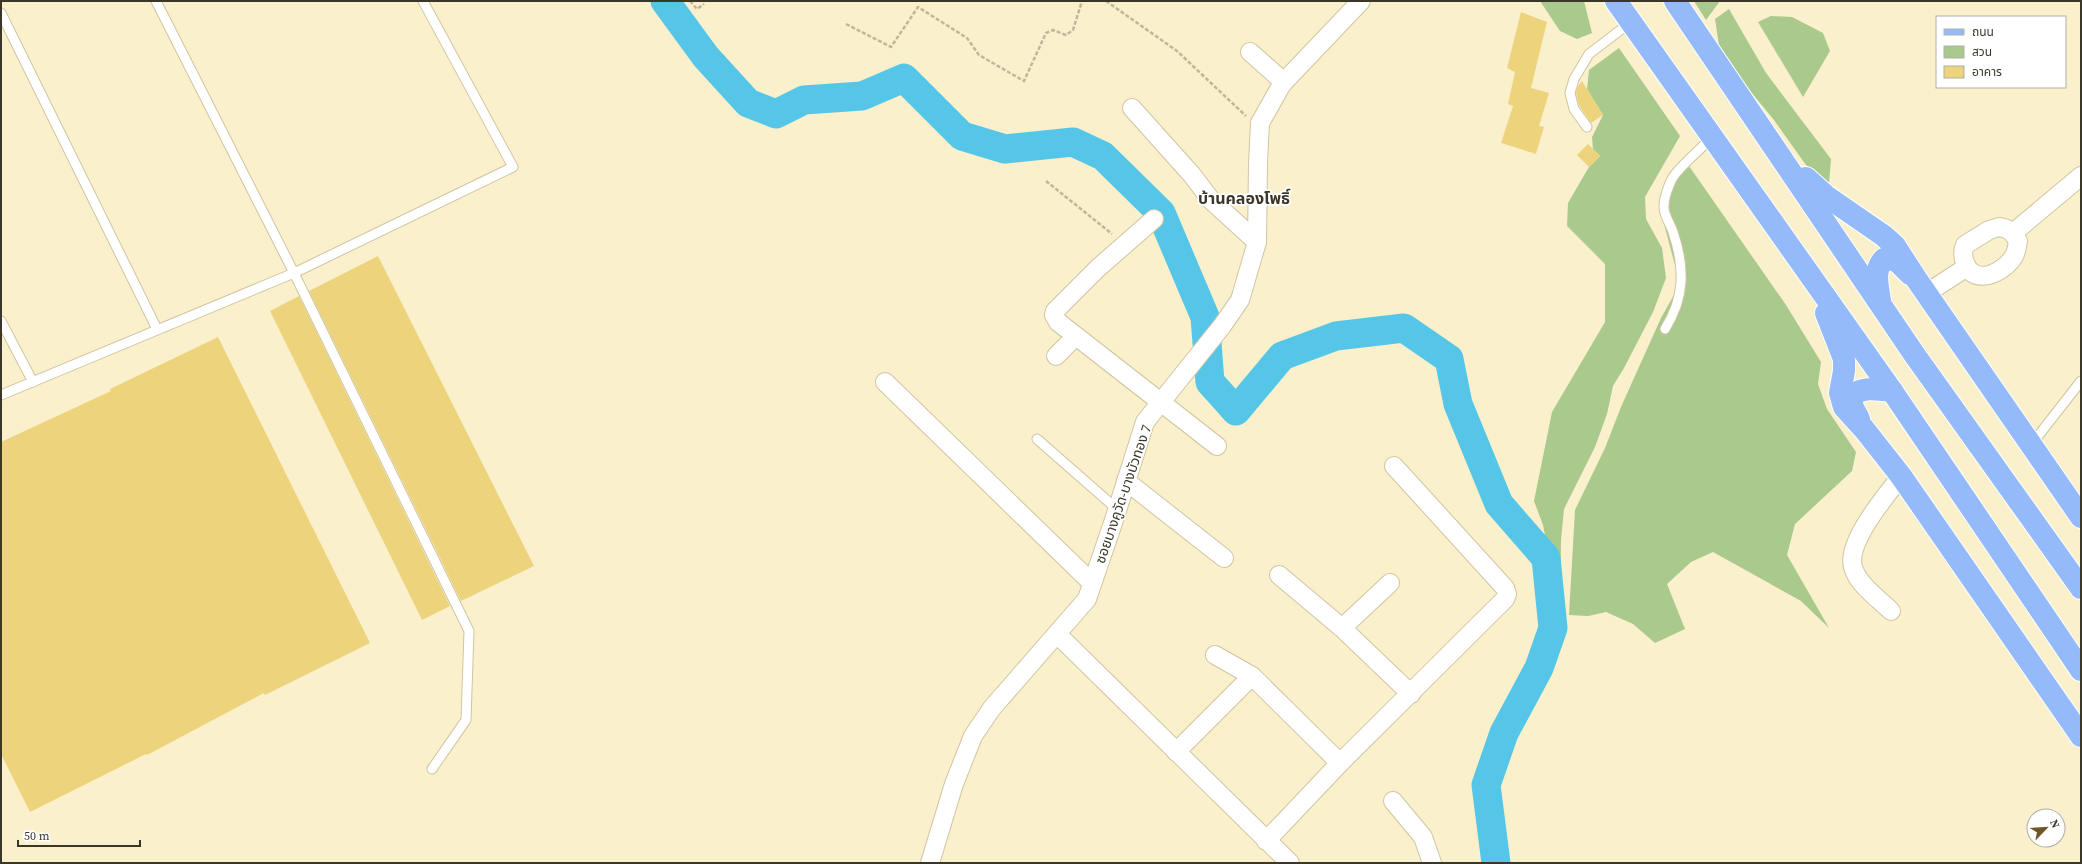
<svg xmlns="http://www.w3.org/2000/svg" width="2082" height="864" font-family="'Source Serif 4','Noto Sans Thai',serif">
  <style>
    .green { fill: #aac98d }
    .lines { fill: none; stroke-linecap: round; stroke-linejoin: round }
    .river { stroke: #55c6e7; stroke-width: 29 }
    .building { fill: #edd47c }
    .lane-casing { stroke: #cfc5a2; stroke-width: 11 }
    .street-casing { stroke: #cfc5a2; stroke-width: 20 }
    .primary-casing { stroke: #fff; stroke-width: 24 }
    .path { stroke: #bfb799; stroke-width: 2.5; stroke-dasharray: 4 2; stroke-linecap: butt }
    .lane { stroke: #fff; stroke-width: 9 }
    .street { stroke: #fff; stroke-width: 18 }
    .primary { stroke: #95baf9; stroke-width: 22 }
    .labels { text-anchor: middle; stroke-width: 3.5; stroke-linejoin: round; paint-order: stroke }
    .street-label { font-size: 14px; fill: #3a3628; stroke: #fff }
    .quarter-label { font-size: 16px; font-weight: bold; fill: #3a3628; stroke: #fff }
  </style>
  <rect width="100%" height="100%" fill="#faf0cc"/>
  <g class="green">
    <polygon points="1540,1 1584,1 1592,33 1577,39 1560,31"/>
    <polygon points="1694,1 1720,1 1706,20"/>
    <polygon points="1729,9 1766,73 1831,159 1829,183 1806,165 1774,120 1746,86 1719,45 1715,19"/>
    <polygon points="1771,16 1792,17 1823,33 1830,51 1803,97 1758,22"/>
    <polygon points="1619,48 1680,136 1645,197 1646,219 1662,248 1666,278 1653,312 1624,368 1613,386 1607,414 1595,447 1564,509 1561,540 1560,613 1543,525 1534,501 1552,412 1605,322 1605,264 1567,226 1568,203 1589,167 1600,156 1593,149 1592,137 1603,115 1587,89 1589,70"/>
    <polygon points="1689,166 1786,305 1821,362 1818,384 1827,409 1856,452 1852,471 1795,524 1787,555 1829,628 1801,601 1713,552 1691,562 1667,584 1685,629 1655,643 1633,624 1606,612 1588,616 1569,615 1575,510 1605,448 1621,407 1661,318 1680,284 1664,224 1663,189 1679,169"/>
  </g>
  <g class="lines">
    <polyline class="river" points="665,1 706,57 748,103 776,114 804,100 862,96 904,78 962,136 1005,149 1073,142 1103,156 1161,213 1205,317 1210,382 1236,411 1282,356 1336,336 1404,328 1449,359 1458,404 1499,504 1546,558 1553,628 1539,668 1504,733 1486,785 1496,863"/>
  </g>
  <g class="building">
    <polygon points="1521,12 1547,22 1531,88 1549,93 1539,126 1544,127 1536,154 1501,143 1513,106 1508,104 1515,72 1507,68"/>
    <polygon points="1582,81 1603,115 1591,123 1579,105 1576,93 1578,86"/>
    <polygon points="1588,144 1600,156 1589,167 1577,155"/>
    <polygon points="378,256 534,566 461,601 309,291"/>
    <polygon points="299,296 450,606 422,620 270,311"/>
    <polygon points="218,337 370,643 265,695 264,693 147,755 146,754 30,812 1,754 1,442 111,391 110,389"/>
  </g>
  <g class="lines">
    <g class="lane-casing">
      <g id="lane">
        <polyline points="156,1 294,273 469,631 466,720 432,769"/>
        <polyline points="1,13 157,329"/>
        <polyline points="1587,127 1574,109 1570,93 1574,79 1589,54 1631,22"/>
        <polyline points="1,321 33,382"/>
        <path d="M1665 329C1685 297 1685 268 1673 232 1671 225 1663 214 1664 206 1664 198 1669 184 1673 177 1683 163 1700 150 1712 137"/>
        <polyline points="1,395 294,273 513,167 423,1"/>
        <polyline points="1037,439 1118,510"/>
        <polyline points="2031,445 2081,381"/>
      </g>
    </g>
    <g class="street-casing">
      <g id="street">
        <polyline points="1250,52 1284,82"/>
        <polyline points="1132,108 1192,175 1211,200 1257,242"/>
        <polyline points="1154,219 1098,268 1055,311 1054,315 1058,322 1217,446"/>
        <path d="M1999 227C2009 228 2013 233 2018 241 2017 246 2017 251 2014 256 2004 273 1974 287 1965 263 1963 257 1962 251 1965 245L1989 230Z"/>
        <polyline points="2013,233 2081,176"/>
        <polyline points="1927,293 1967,267"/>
        <polyline points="1056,356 1076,336"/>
        <polyline points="885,382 1092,583"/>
        <polyline points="1126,481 1224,558"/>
        <polyline points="1279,575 1342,628 1411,694"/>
        <path d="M1891 611C1879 599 1858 585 1853 567 1846 542 1886 496 1901 476"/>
        <polyline points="1342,628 1390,583"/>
        <polyline points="1057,634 1290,863"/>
        <polyline points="1215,655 1252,676 1340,763"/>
        <polyline points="1176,752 1252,676"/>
        <polyline points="1393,801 1423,837 1432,863"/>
        <polyline points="1266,841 1340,763 1505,599 1507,594 1505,588 1394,466"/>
        <polyline points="930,863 954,784 973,736 992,708 1087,599 1113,523 1145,422 1222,326 1240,300 1257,242 1258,163 1260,123 1282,84 1361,1"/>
      </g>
    </g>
    <g class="primary-casing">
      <g id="primary">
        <polyline points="1616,1 1892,391 2081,670"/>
        <polyline points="1675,1 1914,354 2081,588"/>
        <polyline points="1806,178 1826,196 1884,236 1895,246 1917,280 2081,517"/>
        <path d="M1880 301C1878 286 1873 270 1884 259L1896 260 1910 274"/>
        <polyline points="1826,313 1844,359 1844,371 1840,393 1844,407 1864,429 1901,476 2081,736"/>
        <path d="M1859 419 1851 404 1854 394C1866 386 1878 390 1892 391"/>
      </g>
    </g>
    <g class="path">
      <polyline points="690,1 697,9 704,4"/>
      <polyline points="1106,1 1177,51 1246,116"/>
      <polyline points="846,24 891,47 918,7 967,38 979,55 1024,81 1046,33 1053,30 1066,35 1073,30 1082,1"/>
      <polyline points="1046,181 1112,234"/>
    </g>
    <use href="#lane" class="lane"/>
    <use href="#street" class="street"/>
    <use href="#primary" class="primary"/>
  </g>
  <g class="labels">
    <g class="street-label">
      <text transform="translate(1123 494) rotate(-71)" y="5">ซอยบางคูวัด-บางบัวทอง 7</text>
    </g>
    <g class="quarter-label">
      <text x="1244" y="204">บ้านคลองโพธิ์</text>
    </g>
  </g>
  <rect width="2082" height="864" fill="none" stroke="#3a3628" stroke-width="4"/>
  <rect x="1936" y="16" width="130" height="72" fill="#ffffff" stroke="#b0afa9"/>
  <rect x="1944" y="29" width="20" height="6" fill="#95baf9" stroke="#b0afa9"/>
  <text x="1972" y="36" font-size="12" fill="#3a3628">ถนน</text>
  <rect x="1944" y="46" width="20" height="12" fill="#aac98d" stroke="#b0afa9"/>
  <text x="1972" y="56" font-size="12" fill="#3a3628">สวน</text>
  <rect x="1944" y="66" width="20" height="12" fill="#edd47c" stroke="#b0afa9"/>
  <text x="1972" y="76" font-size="12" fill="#3a3628">อาคาร</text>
  <g transform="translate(2046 828) rotate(65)"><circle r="19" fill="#ffffff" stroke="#b0afa9"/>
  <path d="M0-3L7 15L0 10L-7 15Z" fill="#6d5726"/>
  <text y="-6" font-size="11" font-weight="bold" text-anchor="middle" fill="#3a3628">N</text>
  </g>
  <path d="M18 840v6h122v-6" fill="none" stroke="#3a3628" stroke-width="2"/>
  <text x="24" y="840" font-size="12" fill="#3a3628" stroke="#ffffff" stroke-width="3" paint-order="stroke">50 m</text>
</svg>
